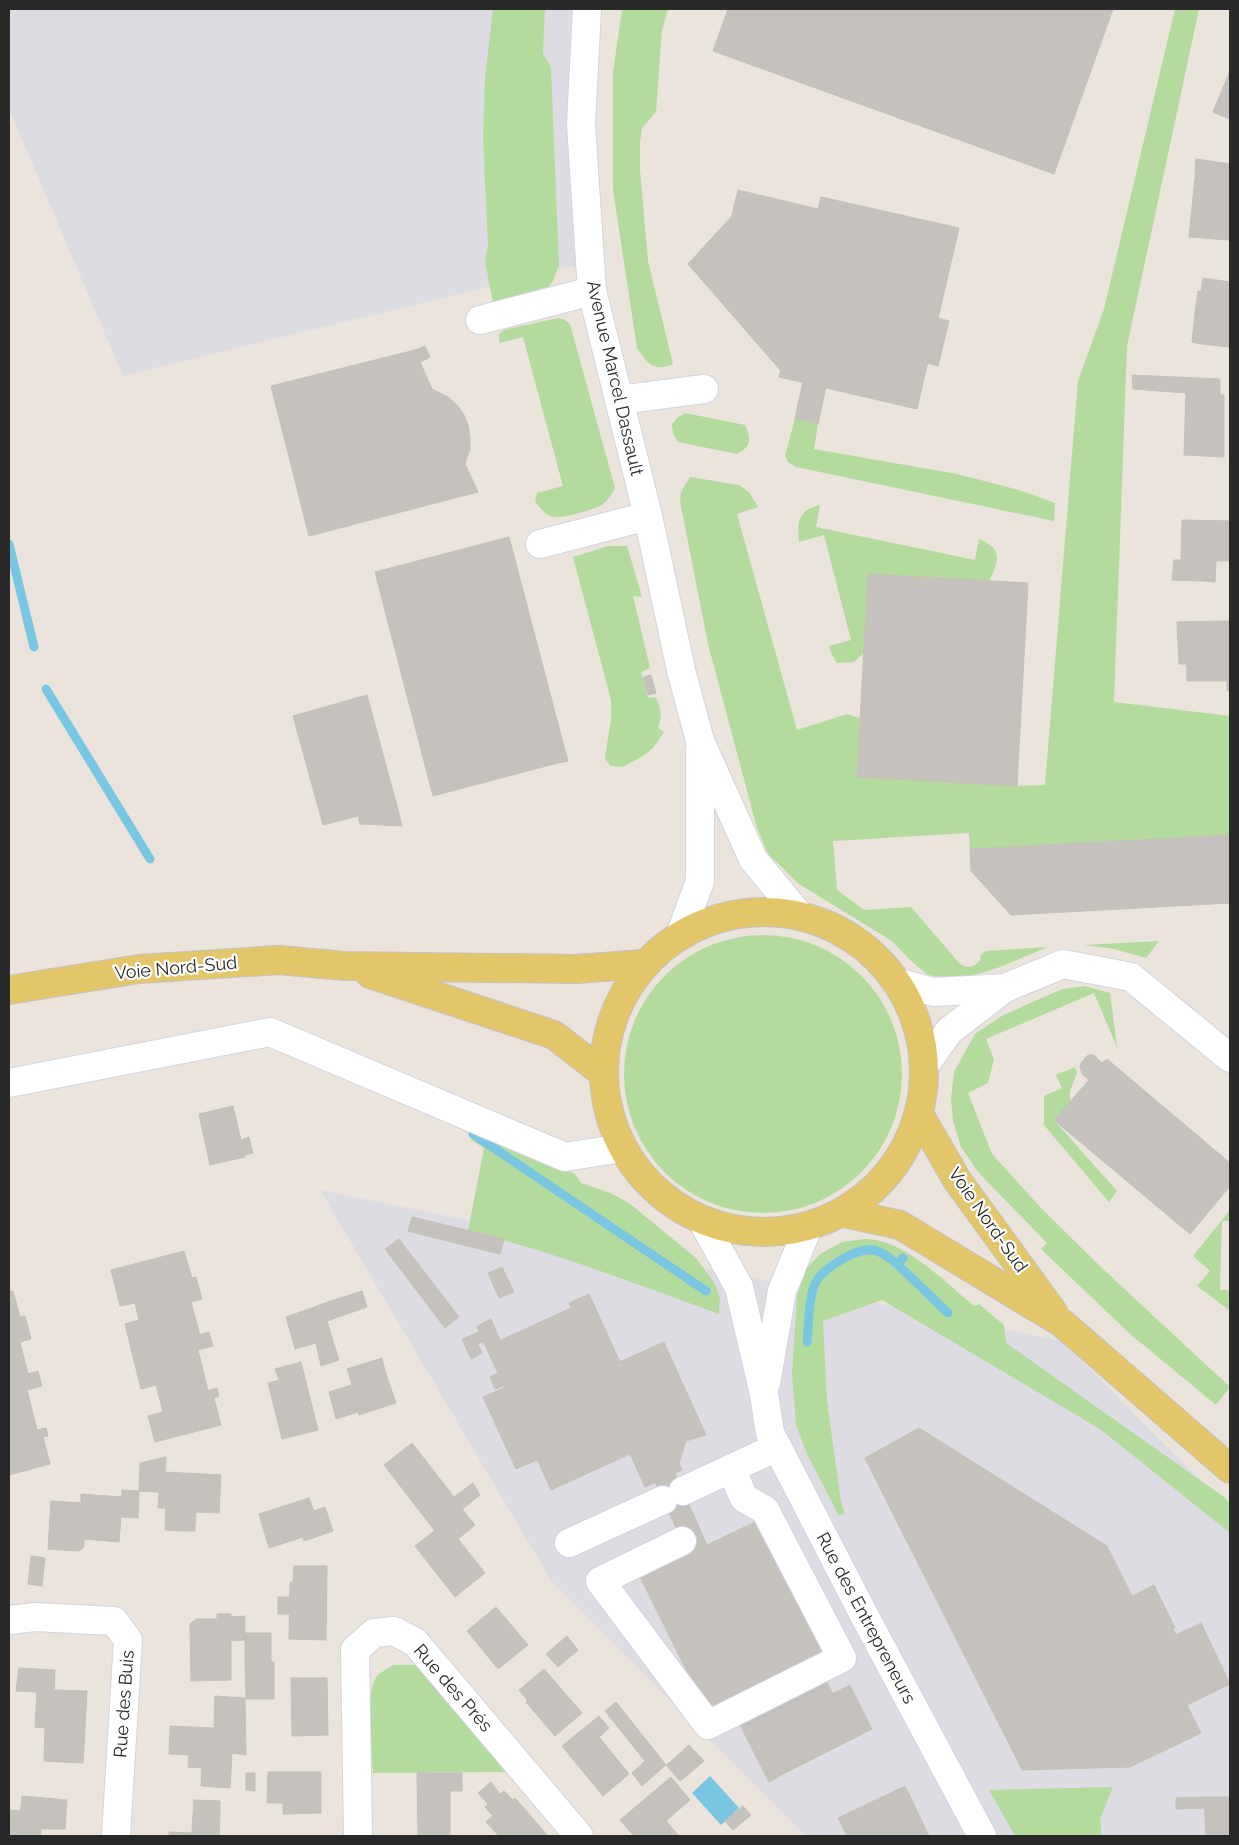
<svg xmlns="http://www.w3.org/2000/svg" width="1239" height="1845" font-family="Raleway,sans-serif">
  <style>
    .industrial { fill: #dedce3 }
    .green { fill: #b3db9e }
    .water { fill: #79c6e2 }
    .lines { fill: none; stroke-linecap: round; stroke-linejoin: round }
    .stream { stroke: #79c6e2; stroke-width: 9 }
    .building { fill: #c5c1bc; stroke: #c5c0b6 }
    .minor-casing { stroke: #d2d4e0; stroke-width: 30 }
    .major-casing { stroke: #c3c3c3; stroke-width: 30 }
    .minor { stroke: #fff; stroke-width: 28 }
    .major { stroke: #e2c669; stroke-width: 28 }
    .labels { text-anchor: middle; stroke-width: 4.5; stroke-linejoin: round; paint-order: stroke }
    .street-label { font-size: 18px; fill: #292929; stroke: #fff }
  </style>
  <rect width="100%" height="100%" fill="#eae4dc"/>
  <g class="industrial">
    <polygon points="9,9 587,9 590,262 123,376 9,109"/>
    <polygon points="320,1190 1062,1341 1230,1510 1230,1836 805,1836 552,1582"/>
  </g>
  <g class="green">
    <polygon points="493,9 545,9 543,53 551,67 559,265 553,281 546,290 493,303 485,261 488,246 483,138 485,79"/>
    <path d="M622 9H668L662 30 656 112 642 128 640 142V170L648 261 673 364C653 372 648 364 637 348L613 190V73Z"/>
    <path d="M1175 9H1199L1127 346 1114 702 1230 716V835L970 849 969 833 833 841 837 890 864 910 911 907 960 964C968 969 973 967 980 961L981 955 986 951 1048 947 1000 967 982 973 954 979 928 975 910 960 892 941 799 884 768 854 757 828 708 644 680 501 681 492 690 477 739 485 749 492 758 507 737 514 797 730 847 714 860 718 857 777 1017 786 1045 785 1078 381 1104 309Z"/>
    <path d="M558 318 565 320 570 324 615 488C612 494 608 500 603 504 597 509 561 519 553 517 546 515 540 508 535 502L537 493 563 486 523 337 499 343V334L504 330Z"/>
    <path d="M685 413 745 425C751 439 752 446 737 454L678 442 673 434 672 424 677 418Z"/>
    <polygon points="795,418 818,424 814,449 957,474 1019,490 1055,503 1054,521 796,467 788,462 785,456"/>
    <path d="M820 505 816 527 975 560 979 539C1003 548 999 562 989 581L864 653 854 662 837 663 832 655 829 646 851 640 824 535 799 542C797 522 798 510 820 505Z"/>
    <path d="M608 546H627L642 597 633 596 650 668 641 672 648 698 655 697C662 708 662 716 658 728L664 732 653 748 643 756 623 767 610 766 605 758 611 719V700L573 557Z"/>
    <circle cx="763" cy="1074" r="139"/>
    <polygon points="1159,941 1146,958 1114,949 1084,945"/>
    <polygon points="1085,986 1110,993 1117,1047 1094,993 986,1039 994,1059 988,1083 968,1093 992,1154 1042,1209 1104,1270 1230,1387 1216,1405 1129,1333 1041,1249 1047,1243 978,1172 961,1147 953,1121 951,1099 954,1072 975,1034 1000,1017 1030,1003 1063,989"/>
    <polygon points="1075,1067 1077,1073 1070,1091 1070,1104 1054,1120 1117,1191 1109,1202 1044,1125 1044,1096 1062,1088 1056,1075"/>
    <path d="M475 1129 575 1174 581 1183 610 1193 629 1203 696 1258 715 1284 720 1298 719 1314C636 1284 554 1252 468 1231L484 1148 471 1140Z"/>
    <polygon points="1230,1210 1230,1221 1222,1221 1220,1290 1230,1290 1230,1309 1229,1310 1197,1286 1210,1271 1193,1256"/>
    <path d="M865 1239C904 1239 945 1282 974 1306L979 1304 1004 1325 1006 1343 1224 1497 1230 1503V1533L1100 1429 882 1300 823 1321 827 1401 841 1502 845 1513 839 1516 807 1454 796 1425 792 1374 797 1297 806 1269 820 1254 842 1242Z"/>
    <path d="M394 1665H422L513 1772 373 1773C372 1753 367 1697 374 1682 377 1673 387 1669 394 1665Z"/>
    <polygon points="1113,1787 1100,1819 1102,1836 1015,1836 989,1790"/>
  </g>
  <polygon class="water" points="710,1776 739,1808 721,1825 692,1793"/>
  <g class="lines">
    <g class="stream">
      <polyline points="9,544 34,647"/>
      <polyline points="46,689 150,859"/>
      <polyline points="473,1134 706,1291"/>
      <polyline points="903,1258 897,1264 948,1313"/>
      <path d="M807 1342C809 1325 808 1297 816 1282 823 1269 852 1251 867 1250 878 1248 889 1257 897 1264"/>
    </g>
  </g>
  <g class="building">
    <polygon points="728,9 1113,9 1054,174 713,51"/>
    <polygon points="1230,71 1230,119 1213,112"/>
    <polygon points="1196,159 1230,164 1230,181 1195,178"/>
    <polygon points="1195,178 1230,181 1229,240 1189,237"/>
    <polygon points="738,190 818,209 821,197 959,228 917,409 779,377 783,361 699,264 728,232"/>
    <polygon points="732,216 728,232 699,264 783,361 781,371 688,264"/>
    <polygon points="1203,278 1230,282 1230,347 1201,344 1204,314 1195,313 1198,291 1201,292"/>
    <polygon points="1195,313 1204,314 1201,344 1192,342"/>
    <polygon points="938,318 949,321 938,366 927,363"/>
    <polygon points="425,346 430,357 420,362 432,389 448,397 457,405 464,415 468,425 470,438 470,449 465,464 478,492 309,536 271,386 415,350"/>
    <polygon points="1132,375 1220,379 1220,395 1224,395 1224,457 1184,455 1186,393 1133,389"/>
    <polygon points="803,382 826,387 818,424 795,418"/>
    <polygon points="1182,520 1230,521 1230,561 1206,561 1204,581 1172,580 1174,560 1181,560"/>
    <polygon points="509,537 563,743 550,765 433,796 375,572"/>
    <polygon points="1206,561 1216,561 1215,582 1204,581"/>
    <polygon points="868,574 1028,583 1017,786 857,777"/>
    <polygon points="1229,621 1229,630 1186,630 1187,664 1179,664 1177,622"/>
    <polygon points="1186,630 1229,630 1230,691 1227,691 1227,681 1187,681"/>
    <polygon points="651,675 656,693 648,695 643,677"/>
    <polygon points="367,695 397,806 323,825 293,716"/>
    <polygon points="563,743 568,761 550,765"/>
    <polygon points="397,806 402,826 360,824 358,816"/>
    <polygon points="1230,835 1230,903 1011,915 971,871 970,849"/>
    <polygon points="1088,1055 1094,1055 1102,1063 1107,1059 1230,1163 1230,1186 1190,1234 1054,1120 1089,1080 1082,1074 1080,1067 1081,1063"/>
    <polygon points="233,1106 241,1140 249,1137 253,1153 245,1155 245,1157 210,1165 199,1114"/>
    <polygon points="412,1217 504,1239 500,1254 408,1231"/>
    <polygon points="399,1239 459,1317 445,1328 385,1249"/>
    <polygon points="184,1251 192,1278 196,1277 202,1299 191,1302 200,1335 209,1332 213,1346 198,1350 208,1391 217,1388 219,1396 214,1398 221,1425 155,1442 148,1416 163,1412 156,1385 141,1389 125,1324 139,1320 135,1303 120,1306 111,1270"/>
    <polygon points="502,1267 514,1292 499,1298 488,1273"/>
    <polygon points="13,1291 20,1317 25,1316 31,1339 20,1342 28,1374 38,1371 42,1386 27,1390 37,1430 46,1428 48,1436 43,1437 50,1464 9,1475 9,1292"/>
    <polygon points="362,1291 367,1307 327,1321 322,1304"/>
    <polygon points="589,1294 620,1362 615,1364 624,1383 648,1373 646,1369 671,1358 706,1435 686,1441 679,1463 682,1470 645,1487 630,1454 551,1490 486,1347 571,1308 569,1303"/>
    <polygon points="322,1304 332,1338 316,1343 306,1310"/>
    <polygon points="306,1310 316,1343 295,1349 286,1317"/>
    <polygon points="491,1319 500,1340 486,1347 483,1342 478,1344 482,1353 471,1359 462,1339 479,1332 477,1326"/>
    <polygon points="332,1338 339,1360 321,1366 316,1343"/>
    <polygon points="664,1342 671,1358 646,1369 648,1373 624,1383 615,1364"/>
    <polygon points="382,1358 385,1371 351,1381 347,1369"/>
    <polygon points="301,1362 318,1430 282,1439 268,1383 279,1380 275,1369"/>
    <polygon points="385,1371 396,1403 359,1415 358,1412 336,1419 329,1392 352,1385 351,1381"/>
    <polygon points="498,1373 503,1386 495,1389 490,1377"/>
    <polygon points="504,1388 537,1460 516,1469 483,1397"/>
    <polygon points="919,1428 1107,1546 1132,1596 1154,1585 1175,1628 1173,1629 1176,1635 1201,1623 1230,1684 1187,1705 1201,1733 1130,1767 1022,1770 865,1458"/>
    <polygon points="412,1443 454,1497 473,1483 480,1495 435,1531 384,1465"/>
    <polygon points="166,1457 165,1472 221,1475 219,1513 196,1512 195,1527 181,1526 180,1531 165,1530 166,1505 169,1503 159,1492 139,1491 140,1463"/>
    <polygon points="675,1473 707,1545 688,1554 655,1482"/>
    <polygon points="122,1490 139,1491 138,1518 121,1517 119,1542 84,1539 84,1547 79,1551 48,1549 51,1501 81,1503 81,1494 122,1497"/>
    <polygon points="159,1492 169,1503 166,1505 167,1508 158,1508"/>
    <polygon points="309,1498 314,1511 325,1507 333,1531 304,1541 303,1537 269,1548 259,1514"/>
    <polygon points="462,1509 475,1525 458,1539 485,1573 455,1597 415,1546"/>
    <polygon points="755,1522 823,1654 707,1712 640,1577"/>
    <polygon points="181,1526 195,1527 195,1531 180,1531"/>
    <polygon points="31,1556 45,1558 43,1576 29,1575"/>
    <polygon points="294,1566 327,1566 326,1640 289,1639 290,1582 293,1582"/>
    <polygon points="29,1575 43,1576 42,1586 28,1584"/>
    <rect x="278" y="1597" width="12" height="17"/>
    <polygon points="496,1607 528,1645 498,1669 467,1631"/>
    <polygon points="217,1614 231,1614 231,1680 191,1681 190,1624 196,1619 217,1619"/>
    <polygon points="245,1616 245,1640 231,1641 231,1617"/>
    <rect x="245" y="1633" width="26" height="29"/>
    <polygon points="567,1636 578,1650 558,1667 546,1654"/>
    <polygon points="245,1662 274,1662 274,1699 246,1699"/>
    <polygon points="19,1668 55,1670 54,1690 87,1691 83,1763 44,1761 45,1728 35,1727 37,1692 16,1691"/>
    <polygon points="544,1669 582,1713 555,1736 526,1702 528,1701 519,1690"/>
    <polygon points="291,1678 327,1678 328,1735 292,1736"/>
    <polygon points="825,1678 833,1694 773,1723 766,1709"/>
    <polygon points="850,1685 872,1729 787,1772 764,1727"/>
    <polygon points="215,1696 245,1698 246,1755 232,1753 230,1788 201,1786 202,1768 188,1767 189,1755 169,1754 170,1726 214,1728"/>
    <polygon points="616,1702 666,1765 642,1786 632,1773 645,1761 605,1711"/>
    <polygon points="766,1709 773,1723 764,1727 757,1713"/>
    <polygon points="757,1713 787,1772 769,1782 739,1723"/>
    <polygon points="599,1716 609,1728 599,1737 629,1774 603,1796 562,1746"/>
    <polygon points="689,1745 704,1761 684,1778 668,1764"/>
    <polygon points="668,1764 684,1778 680,1781 666,1765"/>
    <polygon points="268,1772 321,1772 321,1813 283,1814 283,1803 267,1803"/>
    <polygon points="246,1773 255,1773 255,1791 246,1790"/>
    <polygon points="417,1773 462,1773 462,1791 450,1791 450,1836 418,1836"/>
    <polygon points="671,1777 690,1800 666,1821 679,1836 634,1836 620,1820"/>
    <polygon points="491,1782 500,1794 488,1804 478,1793"/>
    <polygon points="905,1786 929,1836 847,1836 838,1818"/>
    <polygon points="504,1791 513,1800 515,1798 548,1836 499,1836 486,1822 493,1816 485,1807"/>
    <polygon points="22,1796 67,1800 65,1829 36,1829 35,1836 9,1836 9,1817 20,1818"/>
    <polygon points="1204,1797 1230,1797 1230,1836 1206,1836"/>
    <polygon points="1204,1797 1205,1808 1176,1809 1176,1798"/>
    <polygon points="194,1800 220,1801 220,1816 193,1815"/>
    <polygon points="743,1806 751,1815 733,1830 725,1821"/>
    <polygon points="9,1810 20,1811 20,1818 9,1817"/>
    <polygon points="193,1815 220,1816 219,1836 169,1836 169,1832 192,1833"/>
    <polygon points="36,1829 41,1830 40,1836 35,1836"/>
  </g>
  <g class="lines">
    <g class="minor-casing">
      <g id="minor">
        <polyline points="587,9 581,124 592,291 648,516 681,670 700,741 753,859 799,915"/>
        <polyline points="480,320 592,291"/>
        <polyline points="619,400 704,389"/>
        <polyline points="540,544 648,516"/>
        <polyline points="681,933 700,881 700,750"/>
        <polyline points="896,982 934,992 1005,988"/>
        <polyline points="925,1065 949,1031 1005,988 1063,964 1131,977 1230,1058"/>
        <polyline points="9,1083 270,1032 565,1157 622,1148"/>
        <polyline points="703,1222 739,1287 764,1394 770,1433 864,1615 982,1836"/>
        <polyline points="766,1383 782,1291 808,1227"/>
        <polyline points="683,1491 777,1447"/>
        <polyline points="682,1541 600,1581 708,1725 842,1658 765,1510 744,1498 731,1469"/>
        <polyline points="569,1543 663,1500"/>
        <polyline points="9,1620 35,1617 114,1621 128,1640 116,1836"/>
        <polyline points="358,1836 355,1650 374,1633 394,1631 415,1642 579,1836"/>
      </g>
    </g>
    <g class="major-casing">
      <g id="major">
        <circle cx="764" cy="1072" r="160"/>
        <polyline points="370,974 554,1035 603,1073"/>
        <polyline points="9,990 139,969 279,960 345,966 576,969 644,964"/>
        <polyline points="919,1114 957,1180 1053,1312"/>
        <polyline points="844,1213 900,1225 1062,1323 1230,1469"/>
      </g>
    </g>
    <use href="#minor" class="minor"/>
    <use href="#major" class="major"/>
  </g>
  <g class="labels">
    <g class="street-label">
      <text transform="translate(615 378) rotate(77)" y="6">Avenue Marcel Dassault</text>
      <text transform="translate(176 968) rotate(-5)" y="6">Voie Nord-Sud</text>
      <text transform="translate(988 1220) rotate(55)" y="6">Voie Nord-Sud</text>
      <text transform="translate(866 1618) rotate(62)" y="6">Rue des Entrepreneurs</text>
      <text transform="translate(453 1688) rotate(49)" y="6">Rue des Prés</text>
      <text transform="translate(124 1704) rotate(-86)" y="6">Rue des Buis</text>
    </g>
  </g>
  <rect width="1239" height="1845" fill="none" stroke="#292929" stroke-width="20"/>
</svg>
